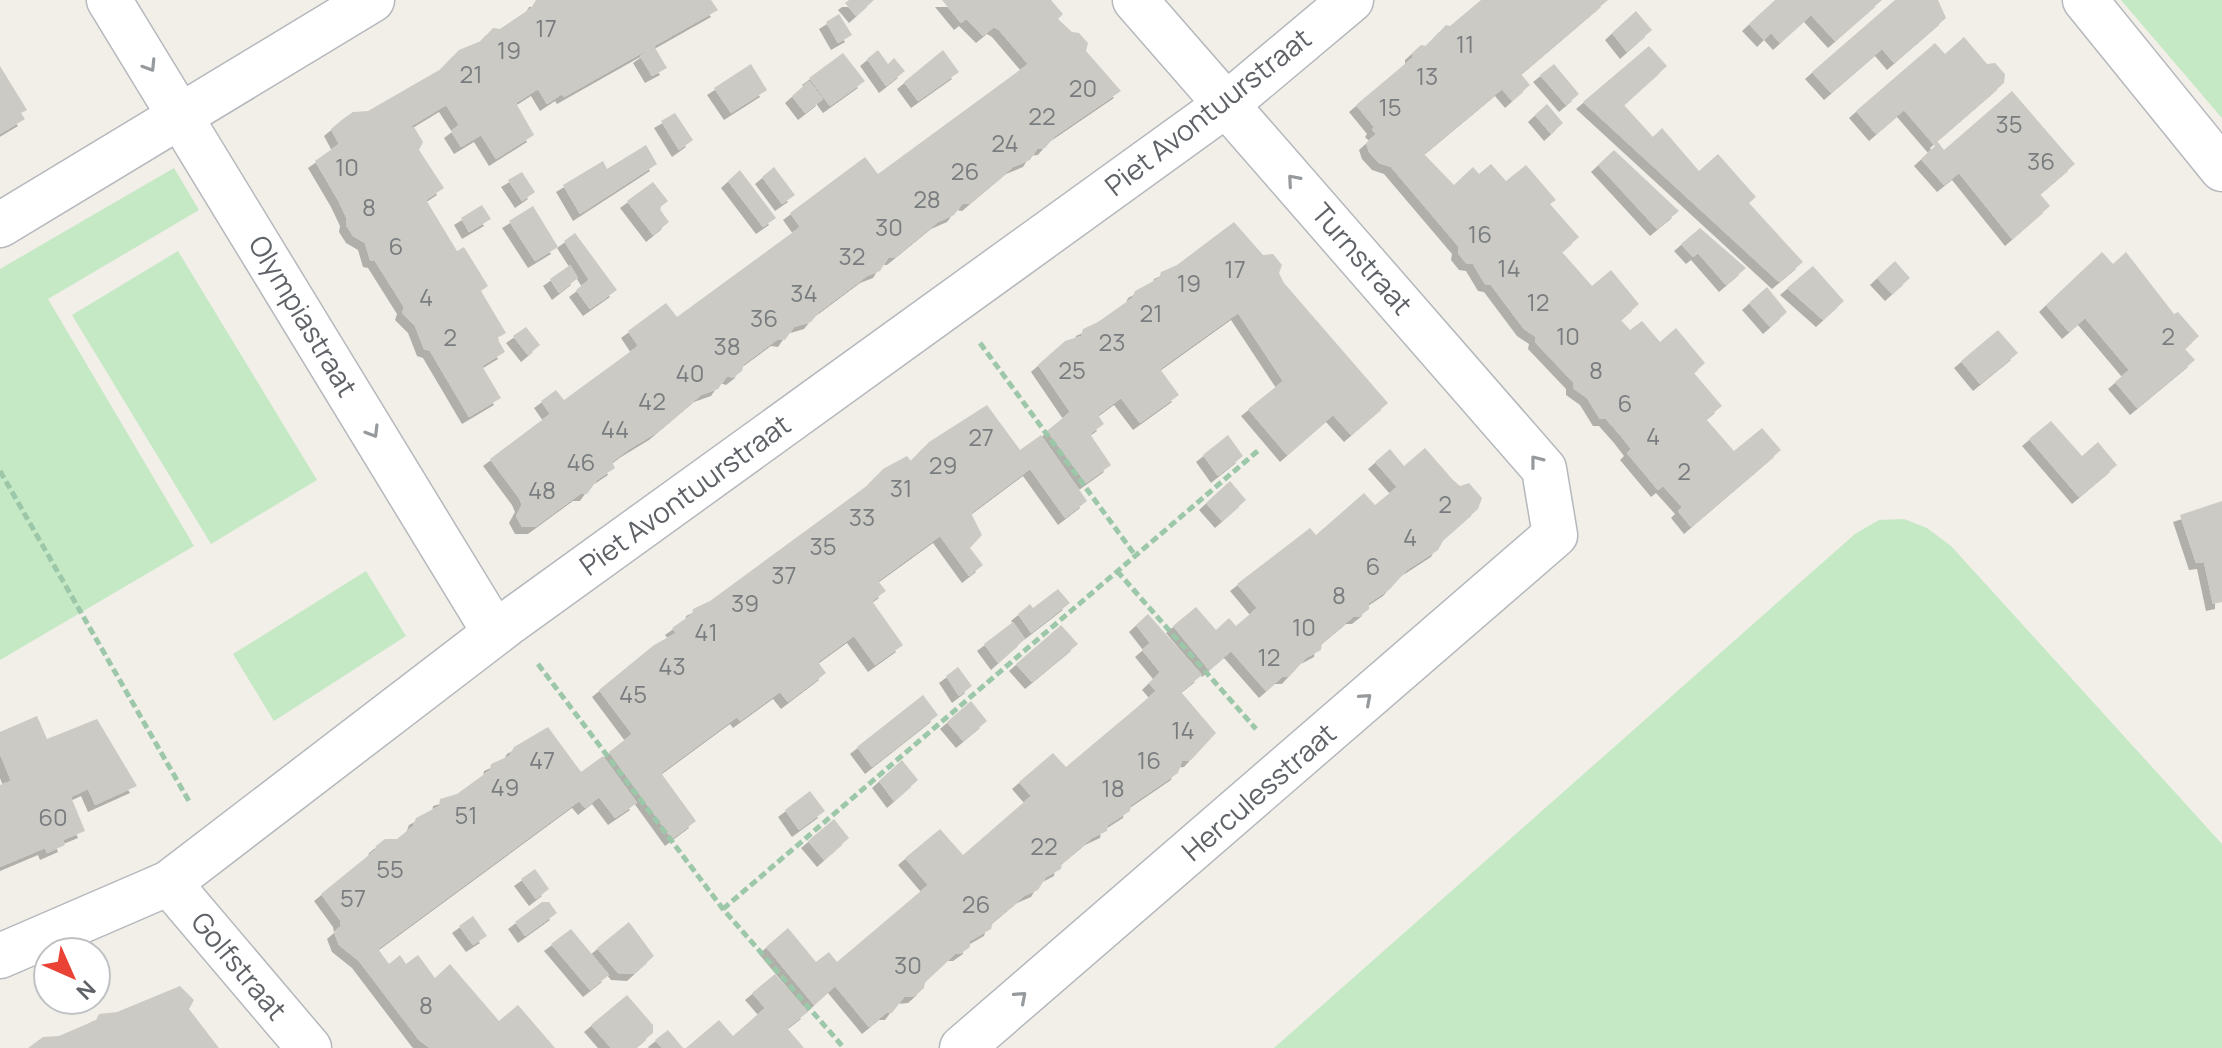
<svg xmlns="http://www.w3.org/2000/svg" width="2222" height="1048" font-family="Manrope,sans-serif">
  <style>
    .green { fill: #c5e8c5 }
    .building { fill: #cccac5; filter: url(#shadow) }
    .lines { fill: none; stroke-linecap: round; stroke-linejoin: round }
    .street-casing { stroke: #b5b8bc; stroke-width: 47 }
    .path { stroke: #9cc7a9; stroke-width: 5; stroke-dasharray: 8 4; stroke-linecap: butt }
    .street { stroke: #fff; stroke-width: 44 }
    .oneway { stroke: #979a9d }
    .labels { text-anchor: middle; stroke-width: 8; stroke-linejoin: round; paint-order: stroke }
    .number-label { font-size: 24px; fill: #7a7d7f }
    .street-label { font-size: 28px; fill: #5f6368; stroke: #fff }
  </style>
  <defs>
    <filter id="shadow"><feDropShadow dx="-7" dy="7" stdDeviation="0" flood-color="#0004"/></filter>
  </defs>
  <rect width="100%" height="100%" fill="#f1efe8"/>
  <g class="green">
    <polygon points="2121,0 2222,0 2222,118"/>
    <polygon points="174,168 199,210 48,299 194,546 0,660 0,269"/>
    <polygon points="178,251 317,480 211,544 72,315"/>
    <polygon points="1904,519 1927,528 1951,546 2222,844 2222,1048 1274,1048 1855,534 1879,520"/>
    <polygon points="366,571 406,636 274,721 233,654"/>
  </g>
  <g class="building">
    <polygon points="536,0 711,0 718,10 564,97 562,94 547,104 538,89 516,103 534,135 496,159 481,135 461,147 451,131 459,125 446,105 410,127 414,127 423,142 419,150 444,188 426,200 457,251 464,247 488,286 481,291 506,333 497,338 505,352 482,366 501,398 469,417 430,351 424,349 415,326 402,313 404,307 375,261 370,260 365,243 353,236 346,225 347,219 338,200 315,161 339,144 331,129 343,119 353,112 368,111 441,69 459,50 481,41 493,28 500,29 531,8"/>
    <polygon points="849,0 874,0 856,16 845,3"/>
    <polygon points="942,0 1051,0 1063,14 1058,19 1072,32 1079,33 1088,43 1086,51 1121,91 1055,136 1045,148 1037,149 1030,160 1013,167 969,204 963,203 954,215 938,222 894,258 888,258 880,271 867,276 819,312 811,322 794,327 785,340 778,339 744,364 742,371 733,378 727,376 718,389 701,395 656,433 628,450 612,462 615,468 597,480 587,494 580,494 535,527 522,527 516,516 522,505 519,498 490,459 550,414 541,401 556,390 564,400 638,346 628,331 666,303 677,317 800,227 790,213 865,157 878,174 1028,64 999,30 994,27 983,36 966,19 961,23"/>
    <polygon points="1481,0 1608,0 1521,74 1530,85 1512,101 1502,89 1424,154 1454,185 1473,167 1479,174 1491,164 1506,181 1526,165 1556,200 1550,204 1579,237 1562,252 1592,286 1611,270 1639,304 1621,320 1630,330 1642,321 1660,342 1676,328 1705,363 1694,373 1722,406 1706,419 1734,451 1762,428 1781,450 1691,527 1678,511 1682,507 1663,486 1658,490 1627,453 1631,449 1621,436 1606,419 1600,419 1587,398 1573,388 1573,382 1535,342 1536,337 1524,329 1491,285 1485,284 1473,264 1466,263 1458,253 1459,247 1391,167 1379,163 1369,152 1366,143 1376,134 1372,130 1374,127 1356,105 1412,58 1412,53 1421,45 1426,46 1446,25 1450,26"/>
    <polygon points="1775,0 1882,0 1835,41 1811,15 1780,43 1771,33 1764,40 1749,24"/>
    <polygon points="1895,0 1938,0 1946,18 1894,63 1882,49 1831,93 1812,72"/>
    <polygon points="1636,11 1652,30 1627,52 1612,33"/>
    <polygon points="839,14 852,35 838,43 826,22"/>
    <polygon points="1964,37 1987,64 1995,63 2005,74 2004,83 1937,141 1944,150 2012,91 2075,164 2040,194 2050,206 2012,239 1959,173 1944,185 1921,159 1935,146 1904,110 1876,134 1856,111 1935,43 1945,54"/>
    <polygon points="654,46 667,68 652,76 640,56"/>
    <polygon points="1649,46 1667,66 1624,105 1653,137 1662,128 1699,171 1718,154 1756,197 1749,203 1803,262 1779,282 1583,102"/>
    <polygon points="878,50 888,64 894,58 905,71 886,86 867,59"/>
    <polygon points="943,50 959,72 918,101 904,82"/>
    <polygon points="843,53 865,81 830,106 809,78"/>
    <polygon points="751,64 767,90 731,113 714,88"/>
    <polygon points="1554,64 1579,94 1566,105 1540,75"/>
    <polygon points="0,66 27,110 21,113 25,119 0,134"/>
    <polygon points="809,81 823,99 805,113 792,96"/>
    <polygon points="1547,104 1563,123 1551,134 1535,115"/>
    <polygon points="675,113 693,140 679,150 661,121"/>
    <polygon points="646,145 657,164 580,214 563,185 603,161 607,169"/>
    <polygon points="1614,150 1679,211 1657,229 1598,165"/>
    <polygon points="774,167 795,195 782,204 762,177"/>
    <polygon points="740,170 776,218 763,227 728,181"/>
    <polygon points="522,172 535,192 522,201 508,180"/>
    <polygon points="653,182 668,201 659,208 669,222 653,235 627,201"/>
    <polygon points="482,205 491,219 469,232 461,218"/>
    <polygon points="533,206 558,247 535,261 509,221"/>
    <polygon points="1234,222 1263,255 1273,254 1282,265 1279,273 1284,283 1388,403 1351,435 1333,415 1287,455 1248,409 1283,381 1238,313 1160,369 1179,395 1140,423 1121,398 1098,415 1104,424 1090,434 1111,465 1086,483 1047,431 1070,412 1038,365 1065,341 1081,336 1083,329 1098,322 1132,298 1135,291 1159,278 1161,272 1177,265"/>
    <polygon points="1700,228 1746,268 1726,285 1698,253 1693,257 1681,244"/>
    <polygon points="575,233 617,290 590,309 576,290 589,280 564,241"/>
    <polygon points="2102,252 2113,264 2126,252 2174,314 2178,312 2199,336 2185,349 2195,360 2137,408 2115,382 2129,370 2085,318 2069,332 2046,305"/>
    <polygon points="1895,261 1910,278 1892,294 1877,278"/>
    <polygon points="570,265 578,278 559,293 550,279"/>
    <polygon points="1813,266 1844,301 1823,320 1787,288"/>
    <polygon points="1767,287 1787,312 1770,327 1749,303"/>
    <polygon points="526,327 540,345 528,355 513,336"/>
    <polygon points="1998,330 2018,353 1980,384 1961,361"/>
    <polygon points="987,405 1020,450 1041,435 1087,501 1065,518 1030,469 971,513 982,535 970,548 983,565 969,576 940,536 878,581 886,591 872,601 903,645 875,665 854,636 818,662 826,673 788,702 780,692 740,721 737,717 661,773 696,821 672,839 609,752 632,734 599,690 654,645 676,633 672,628 692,614 693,609 710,601 868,485 883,469 907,456 911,461 929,442"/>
    <polygon points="2051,421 2082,456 2098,442 2117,465 2079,497 2029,439"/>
    <polygon points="1228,435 1243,456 1218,476 1203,455"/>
    <polygon points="1425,448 1453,480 1460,486 1469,483 1482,498 1478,509 1444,539 1438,550 1407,570 1390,589 1369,603 1369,609 1359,617 1353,617 1322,643 1321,650 1306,658 1289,677 1282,677 1266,691 1231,651 1209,670 1173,626 1196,607 1216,630 1229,618 1236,626 1257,608 1237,584 1310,528 1316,535 1364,493 1375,505 1397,487 1375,462 1390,449 1404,466"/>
    <polygon points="1230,481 1246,500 1222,521 1206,503"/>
    <polygon points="2222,501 2222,602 2213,604 2204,562 2196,563 2180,515"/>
    <polygon points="1058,589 1070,603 1031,633 1018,614 1030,604 1033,608"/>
    <polygon points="1148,614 1202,675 1181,692 1216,733 1191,760 1182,761 1178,773 1131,805 1130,811 1108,825 1107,831 1092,838 1062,863 1061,869 1046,877 1038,890 1024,896 993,922 991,929 970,941 970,947 960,954 955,954 925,982 924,988 915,996 904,997 892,1013 886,1013 869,1027 835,986 814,1005 766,947 788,928 816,962 829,952 837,962 928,885 905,858 940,829 963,855 1031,796 1019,782 1053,753 1066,767 1135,709 1156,691 1149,683 1160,672 1142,650 1150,643 1136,625"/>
    <polygon points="1013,622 1025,639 998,663 984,644"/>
    <polygon points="1061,625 1078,644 1032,682 1016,664"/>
    <polygon points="958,667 972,686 959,696 946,676"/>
    <polygon points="923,695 938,715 872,767 857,747"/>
    <polygon points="971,701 987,721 963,741 947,722"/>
    <polygon points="37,716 47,739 97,719 137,786 95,805 88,789 71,797 85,831 63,840 65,845 47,853 45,848 0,867 0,785 11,781 0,754 0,732"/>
    <polygon points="548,727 581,772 603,756 637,803 615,818 599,797 585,808 579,801 378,949 389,964 400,955 406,964 418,955 435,978 450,964 499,1021 518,1005 555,1048 430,1048 419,1040 359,961 339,945 334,932 341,926 340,920 321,894 375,850 376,846 385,839 397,839 413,826 416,818 439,806 440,799 457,794 490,770 491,764 509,756 514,747"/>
    <polygon points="902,760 918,780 894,801 879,781"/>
    <polygon points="810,791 825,811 799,830 785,810"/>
    <polygon points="834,819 849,838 824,860 808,841"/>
    <polygon points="535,869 549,889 536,899 521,879"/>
    <polygon points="542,902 549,902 557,913 525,936 515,922"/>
    <polygon points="473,916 487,936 473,945 459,926"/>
    <polygon points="629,922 654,956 634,974 618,973 597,948"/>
    <polygon points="571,929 609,975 590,990 551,944"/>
    <polygon points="775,974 808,1012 787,1028 804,1048 686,1048 719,1020 733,1036 765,1008 752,993"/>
    <polygon points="180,986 194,1000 189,1009 219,1048 28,1048 43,1037 59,1036 96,1020 99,1014 117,1012"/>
    <polygon points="627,995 653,1025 653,1033 635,1048 611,1048 591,1025"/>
    <polygon points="668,1030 683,1048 662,1048 655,1040"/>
  </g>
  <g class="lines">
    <g class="street-casing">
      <g id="street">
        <polyline points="109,0 495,633"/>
        <polyline points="2085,0 2222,169"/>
        <polyline points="0,225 372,0"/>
        <polyline points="169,883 309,1048"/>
        <polyline points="0,956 169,883 507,624 1227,104 1351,0"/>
        <polyline points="962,1048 1555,535 1544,469 1135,0"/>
      </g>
    </g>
    <g class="path">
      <polyline points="980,343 1135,555"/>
      <polyline points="0,471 190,803"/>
      <polyline points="1117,571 1256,729"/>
      <polyline points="538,664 723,909 844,1048"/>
      <polyline points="723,909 1260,449"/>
    </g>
    <use href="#street" class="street"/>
  </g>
  <defs><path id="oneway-chevron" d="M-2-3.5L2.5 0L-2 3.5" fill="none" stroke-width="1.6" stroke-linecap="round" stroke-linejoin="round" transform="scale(2)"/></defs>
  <g class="oneway">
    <use href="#oneway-chevron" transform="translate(150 66) rotate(58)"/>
    <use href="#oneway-chevron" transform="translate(1293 180) rotate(-131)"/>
    <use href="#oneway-chevron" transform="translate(373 432) rotate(59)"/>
    <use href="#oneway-chevron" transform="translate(1536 461) rotate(-128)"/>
    <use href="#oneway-chevron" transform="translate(1366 699) rotate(-41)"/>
    <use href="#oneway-chevron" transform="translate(1021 997) rotate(-41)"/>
  </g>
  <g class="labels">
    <g class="number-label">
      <text x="546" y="37">17</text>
      <text x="1465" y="53">11</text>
      <text x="509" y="59">19</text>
      <text x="471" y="83">21</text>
      <text x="1427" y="85">13</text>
      <text x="1083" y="97">20</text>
      <text x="1390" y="116">15</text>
      <text x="1042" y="125">22</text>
      <text x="2009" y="133">35</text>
      <text x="1005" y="152">24</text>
      <text x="2041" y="170">36</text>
      <text x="347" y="176">10</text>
      <text x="965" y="180">26</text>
      <text x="927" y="208">28</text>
      <text x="369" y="216">8</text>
      <text x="889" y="236">30</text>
      <text x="1480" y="243">16</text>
      <text x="396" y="255">6</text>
      <text x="852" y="265">32</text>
      <text x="1509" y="277">14</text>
      <text x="1235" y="278">17</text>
      <text x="1189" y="292">19</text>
      <text x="804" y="302">34</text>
      <text x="426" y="306">4</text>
      <text x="1538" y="311">12</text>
      <text x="1151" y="322">21</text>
      <text x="764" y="327">36</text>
      <text x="1568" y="345">10</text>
      <text x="2168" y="345">2</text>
      <text x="450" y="346">2</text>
      <text x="1112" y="351">23</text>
      <text x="727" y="355">38</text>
      <text x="1072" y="379">25</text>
      <text x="1596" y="379">8</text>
      <text x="690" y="382">40</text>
      <text x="652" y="410">42</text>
      <text x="1625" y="412">6</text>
      <text x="615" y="438">44</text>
      <text x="1653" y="445">4</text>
      <text x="981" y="446">27</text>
      <text x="581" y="471">46</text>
      <text x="943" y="474">29</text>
      <text x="1684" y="480">2</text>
      <text x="901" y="497">31</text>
      <text x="542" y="499">48</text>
      <text x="1445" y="513">2</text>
      <text x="862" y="526">33</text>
      <text x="1410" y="546">4</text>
      <text x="823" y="555">35</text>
      <text x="1373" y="575">6</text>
      <text x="784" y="584">37</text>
      <text x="1339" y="604">8</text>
      <text x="745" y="612">39</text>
      <text x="1304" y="636">10</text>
      <text x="706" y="641">41</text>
      <text x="1269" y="666">12</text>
      <text x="672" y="675">43</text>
      <text x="633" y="703">45</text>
      <text x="1183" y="739">14</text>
      <text x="542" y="769">47</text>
      <text x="1149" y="769">16</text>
      <text x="505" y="796">49</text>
      <text x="1113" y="797">18</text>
      <text x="466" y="824">51</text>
      <text x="53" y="826">60</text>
      <text x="1044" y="855">22</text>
      <text x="390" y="878">55</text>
      <text x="353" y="907">57</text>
      <text x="976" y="913">26</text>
      <text x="908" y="974">30</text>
      <text x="426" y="1014">8</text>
    </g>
    <g class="street-label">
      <text transform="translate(1208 112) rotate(-38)" y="10">Piet Avontuurstraat</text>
      <text transform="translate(1362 259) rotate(49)" y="10">Turnstraat</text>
      <text transform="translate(303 316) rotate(59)" y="10">Olympiastraat</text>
      <text transform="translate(685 495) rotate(-36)" y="10">Piet Avontuurstraat</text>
      <text transform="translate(1259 792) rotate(-41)" y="10">Herculesstraat</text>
      <text transform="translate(239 966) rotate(50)" y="10">Golfstraat</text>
    </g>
  </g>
  <g transform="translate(72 976) rotate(135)"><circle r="38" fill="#ffffff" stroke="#bfc1c3" stroke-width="2"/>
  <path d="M0-6L14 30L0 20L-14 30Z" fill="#ea4335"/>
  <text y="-12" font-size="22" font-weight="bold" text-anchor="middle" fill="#5f6368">N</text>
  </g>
</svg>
